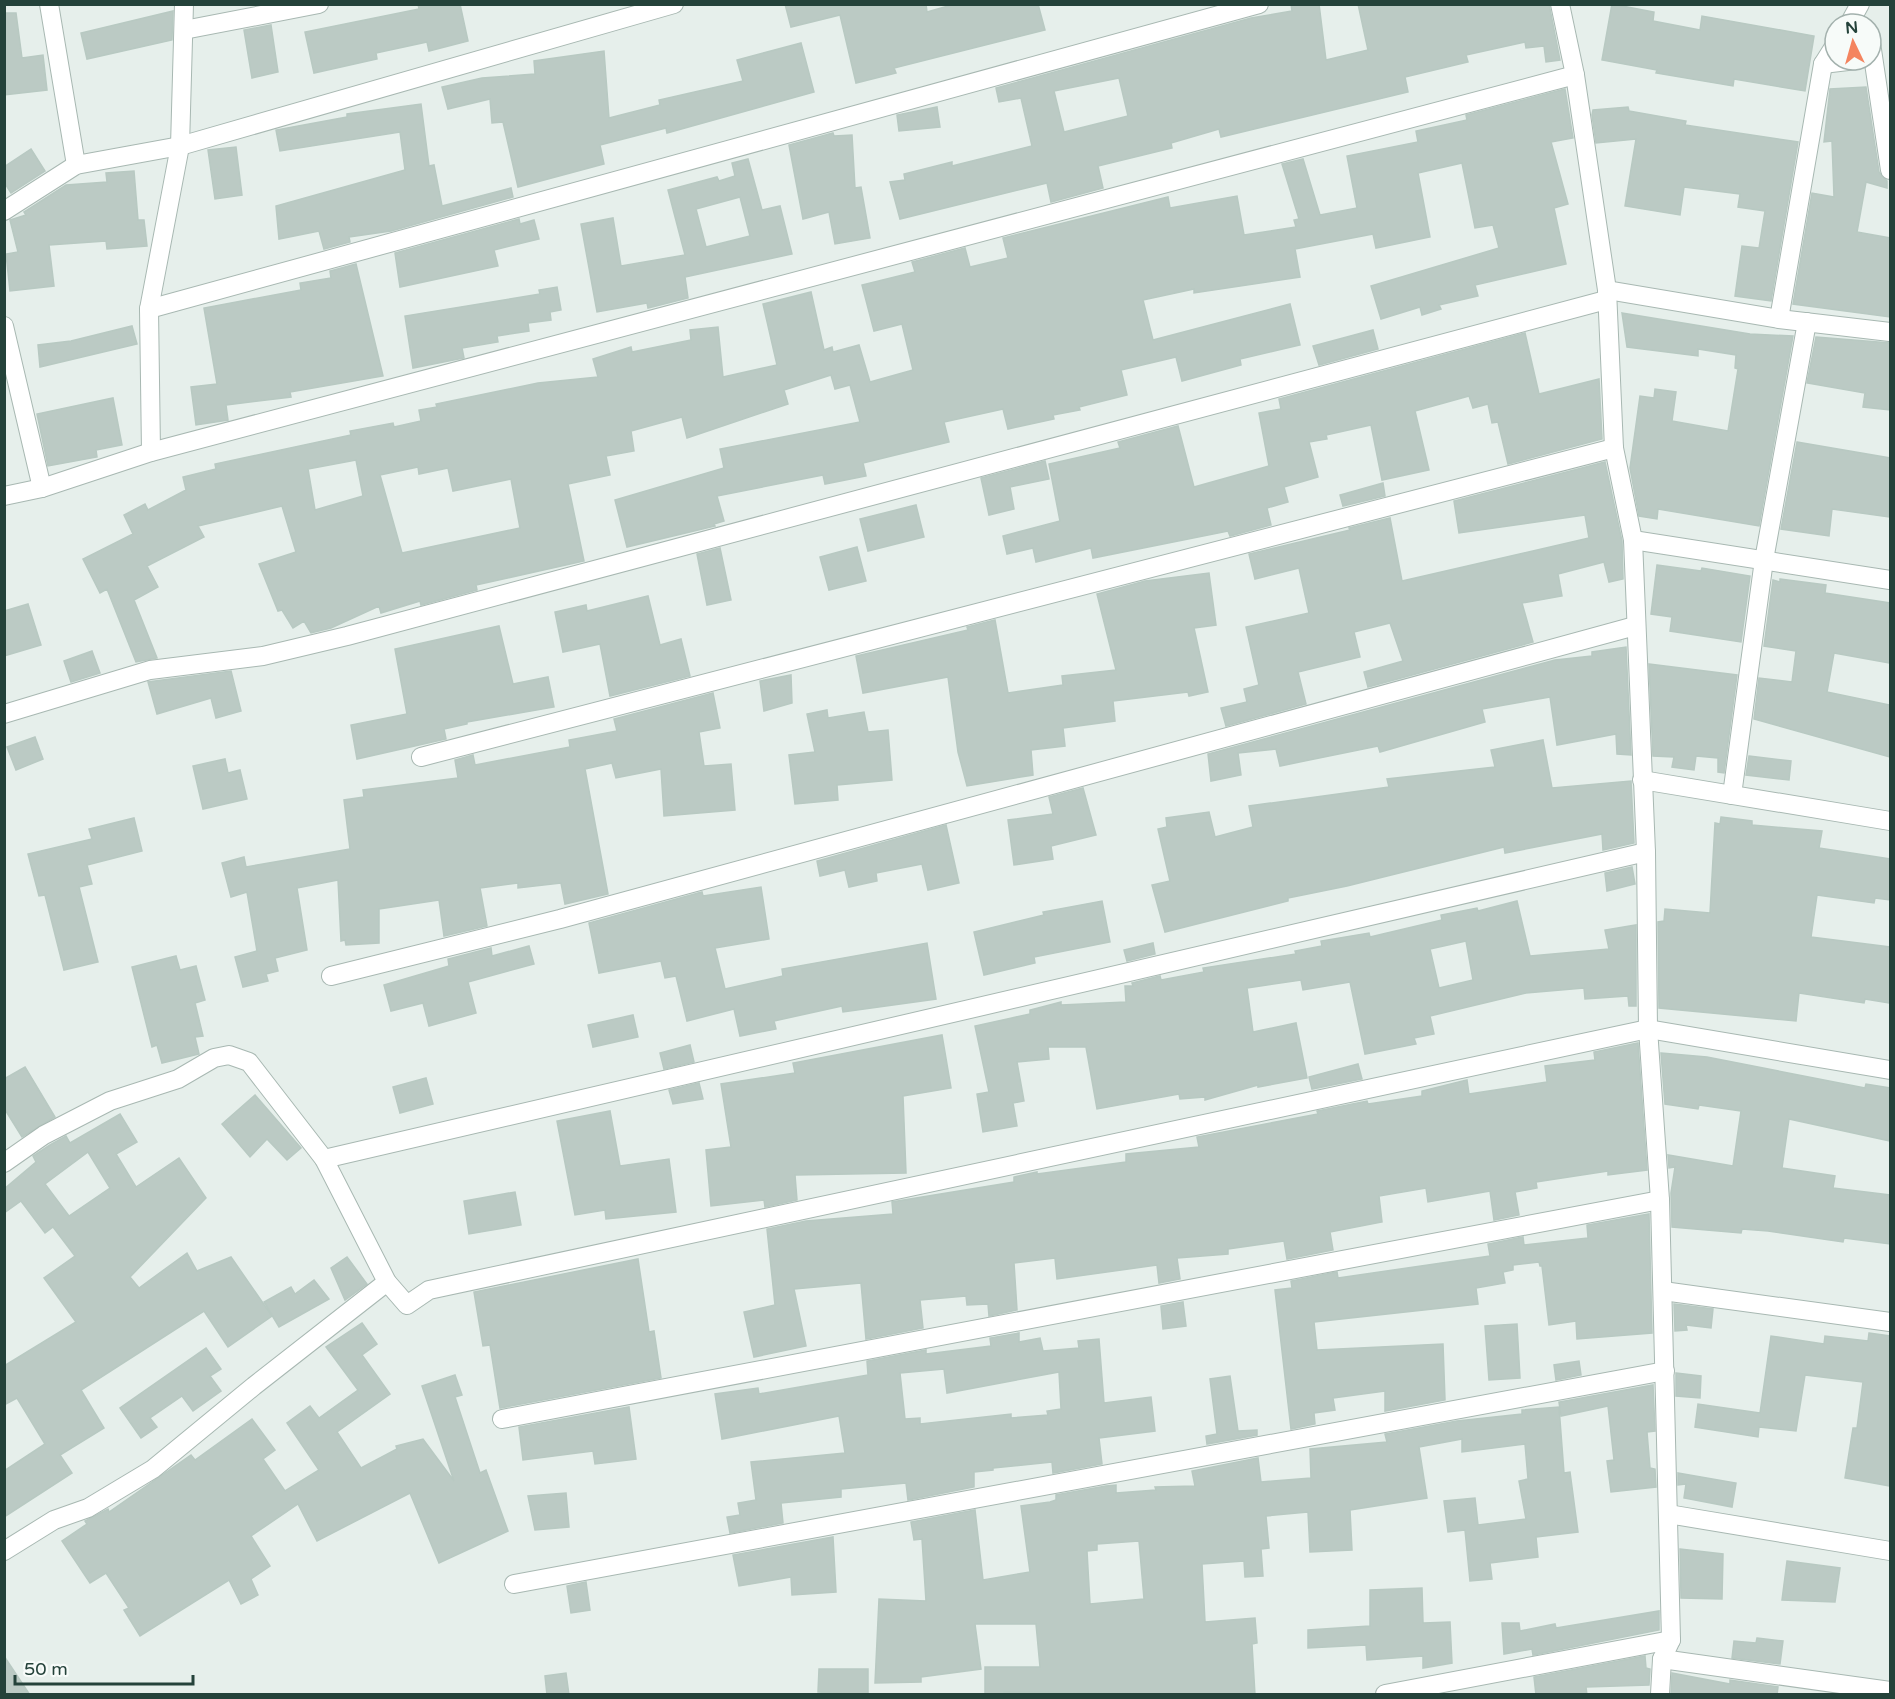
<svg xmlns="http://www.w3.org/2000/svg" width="1895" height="1699" font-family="'Varela Round',sans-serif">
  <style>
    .building { fill: #bbcac4; stroke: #b8c9c2; stroke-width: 1.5; fill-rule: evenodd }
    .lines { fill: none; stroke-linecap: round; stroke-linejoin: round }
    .minor-casing { stroke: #a8b8b2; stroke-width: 20 }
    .minor { stroke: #fff; stroke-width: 18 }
  </style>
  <rect width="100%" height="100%" fill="#e6efeb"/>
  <g class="building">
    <polygon points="418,4 460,4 468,41 429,51 427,42 376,53 377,59 314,73 305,32 419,9"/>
    <polygon points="785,4 926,4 927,12 955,4 1038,4 1045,30 894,68 896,73 856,83 840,15 791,27"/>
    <path d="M1291 4H1319L1326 60 1368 50 1358 4H1549L1560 60 1546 62 1544 46 1526 48 1525 42 1466 55 1468 62 1405 77 1408 92 1221 137 1219 129 1171 143 1172 148 1098 166 1103 188 1051 202 1047 183 900 219 890 182 905 180 904 174 952 162V166L1032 146 1021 98 999 102 996 88 1251 18 1292 11ZM1119 78 1128 116 1064 132 1054 91Z"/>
    <polygon points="1612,4 1654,12 1653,21 1700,30 1702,16 1814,36 1805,91 1734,79 1733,86 1656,73 1657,70 1602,60"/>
    <polygon points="173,11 172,40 87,59 81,33"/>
    <polygon points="4,13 16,13 22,58 43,55 47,90 4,95"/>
    <polygon points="271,25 278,72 252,78 244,30"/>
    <polygon points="801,43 814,92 667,133 666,128 600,145 604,164 518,187 503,122 492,123 490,99 448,109 442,87 482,78 535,74 534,61 604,51 609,118 660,105 659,100 743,81 737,60"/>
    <polygon points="1866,87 1879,172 1887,181 1887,188 1866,182 1857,232 1890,238 1890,317 1793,304 1812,193 1834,197 1832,141 1824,142 1830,89"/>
    <path d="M1565 89 1573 138 1551 142 1568 204 1554 208 1566 264 1475 285 1478 296 1439 305 1441 309 1422 315 1420 307 1381 319 1371 286 1499 248 1493 225 1475 228 1462 163 1418 173 1430 237 1376 248 1373 234 1295 249 1300 277 1194 293V289L1143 300 1153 340 1290 304 1300 345 1240 359 1241 365 1182 381 1176 357 1121 370 1127 395 1079 407 1080 410 1053 415 1054 419 1008 429 1003 409 944 422 949 442 863 463 866 476 825 484 823 475 717 496 724 521 714 524 715 526 627 547 615 500 724 468 720 449 860 422 850 385 835 389 831 375 784 390 788 404 687 438 682 417 631 431 634 451 606 456 610 475 568 484 584 561 476 585 477 590 421 605 420 601 381 613 379 606 331 628 311 633 304 621 293 628 282 610 278 611 259 564 296 552 282 506 198 526 204 537 147 566 158 587 134 600 157 658 136 662 107 589 100 593 83 559 133 534 124 515 145 504 148 510 186 490 183 477 216 469 215 464 351 435 350 431 393 423 394 427 421 421 419 410 437 407 436 404 538 383 598 377 593 359 631 347 632 352 691 340 690 330 718 327 723 377 777 365 763 304 811 292 824 350 832 347 833 352 859 345 870 382 913 370 902 324 874 331 862 285 915 272 912 262 965 248 970 267 1008 258 1003 238 1168 197 1170 208 1237 196 1244 235 1296 227 1294 220 1299 219 1282 164 1303 159 1320 215 1357 208 1347 156 1418 142 1416 131 1467 120 1466 115ZM356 460 363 496 315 510 308 469ZM418 467 419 474 448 468 453 491 511 479 520 528 402 553 380 475Z"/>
    <polygon points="421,104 429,166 434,165 442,206 511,188 513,197 391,231 349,237 350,242 324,249 319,231 279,239 276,206 405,170 400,132 280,151 276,130 347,117 347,114"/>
    <polygon points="937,107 940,127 899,131 897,115"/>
    <polygon points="1628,107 1629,111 1686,121 1685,125 1798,142 1771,301 1735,296 1742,246 1759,248 1765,211 1738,207 1740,194 1684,187 1680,215 1625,206 1636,139 1596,143 1592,115 1593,110"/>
    <polygon points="833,133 834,136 852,135 855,188 861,187 870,238 835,244 829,212 803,219 789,145"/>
    <polygon points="236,147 242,195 215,199 208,150"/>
    <polygon points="31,149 45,171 11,193 4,182 4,167"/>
    <path d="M748 159 762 210 780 206 792 254 685 277 688 298 648 308 647 303 597 312 581 224 613 218 621 266 685 255 668 190 717 177 719 181 735 176 732 163ZM740 197 750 236 706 247 696 209Z"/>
    <polygon points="134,171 138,220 144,220 147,246 107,249 106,241 49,245 54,286 10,291 6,254 18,252 10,220 26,215 24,212 66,185 107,182 106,173"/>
    <polygon points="519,219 520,224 534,220 539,239 494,250 498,266 400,287 395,253"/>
    <polygon points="356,264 383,376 290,392 291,397 226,405 228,420 196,425 191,387 217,384 204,308 301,290 300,283 331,278 330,271"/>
    <polygon points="557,287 561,310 550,312 551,320 528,323 529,331 497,336 498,342 462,348 464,358 413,368 405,316 540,294 539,290"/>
    <polygon points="1622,313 1750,334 1793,336 1759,526 1658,509 1657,519 1639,516 1630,468 1640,396 1654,398 1655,389 1676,392 1672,421 1728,431 1738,369 1735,368 1736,355 1698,349 1698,356 1627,347"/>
    <polygon points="132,326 137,344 40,367 38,345 71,341"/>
    <polygon points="1373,330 1378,349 1319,365 1313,346"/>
    <polygon points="1525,333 1539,394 1599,379 1602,439 1508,464 1498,422 1492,423 1488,404 1473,408 1469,396 1415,411 1429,470 1382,480 1371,425 1326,435 1327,439 1309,442 1318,477 1284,487 1288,502 1267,508 1271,525 1230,536 1228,531 1093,558 1091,548 1036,562 1033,548 1007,554 1003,536 1060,521 1049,464 1120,448 1118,442 1178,426 1194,487 1269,466 1259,413 1281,409 1279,399"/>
    <polygon points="1816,337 1890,343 1890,410 1863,407 1865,393 1807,383"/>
    <polygon points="113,398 122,445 96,450 97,457 48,466 37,414"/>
    <polygon points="1797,442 1890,458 1889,517 1832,509 1829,536 1781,529"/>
    <polygon points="1045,461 1049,479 1010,487 1014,509 989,515 981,478"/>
    <polygon points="1605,462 1622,541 1623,579 1609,582 1604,562 1558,574 1562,596 1522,603 1533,642 1368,687 1364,672 1403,661 1390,623 1354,632 1360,657 1298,672 1306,704 1226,726 1221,708 1247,702 1244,689 1259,685 1246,627 1309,613 1299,568 1255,579 1249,554 1350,530 1349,528 1390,518 1402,581 1589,538 1585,515 1459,533 1454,501"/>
    <polygon points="1383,483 1385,496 1343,506 1340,495"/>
    <polygon points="916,505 924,537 868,551 860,519"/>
    <polygon points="857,547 866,581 829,590 820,557"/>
    <polygon points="720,548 731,600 707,605 697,554"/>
    <polygon points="1657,565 1701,571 1702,568 1750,576 1741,642 1670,631 1672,617 1651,614"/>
    <polygon points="1209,573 1216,625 1194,628 1208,692 1189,696 1188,692 1113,701 1115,721 1063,728 1065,746 1031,750 1033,775 967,786 958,752 948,677 863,693 856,656 968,630 967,627 995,620 1008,693 1063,685 1062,676 1116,670 1097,594 1145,581"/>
    <polygon points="1780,579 1826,585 1825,593 1890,603 1890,663 1834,653 1827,692 1890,705 1890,757 1754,719 1759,678 1792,682 1796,651 1764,646 1773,580 1780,582"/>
    <polygon points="648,596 660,645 681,639 690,676 610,696 600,644 563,652 555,612 586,605 587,611"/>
    <polygon points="28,604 41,645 4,656 4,611"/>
    <polygon points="499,626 513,684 548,677 554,707 467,722 467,724 444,729 446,739 357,759 351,725 407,714 395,649"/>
    <polygon points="1626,647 1631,755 1617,754 1616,734 1557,745 1550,697 1482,709 1485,722 1380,752 1378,746 1280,766 1276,749 1238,753 1241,775 1211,781 1208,754 1555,660 1592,656 1592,652"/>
    <polygon points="92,651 100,673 71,682 64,661"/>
    <polygon points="1649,664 1737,675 1724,773 1718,772 1718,758 1696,756 1694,770 1672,767 1674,757 1653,756"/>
    <polygon points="231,671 241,711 216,718 211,698 157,714 148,682"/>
    <polygon points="791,675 792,703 764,711 760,681"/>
    <polygon points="713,693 720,728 699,732 704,766 731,764 735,810 664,816 661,769 616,778 612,763 585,769 608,894 565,904 561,883 518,888 518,883 480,888 487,926 444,936 439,900 379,909 379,943 346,945 345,940 341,941 338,880 297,888 307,950 275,958 278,971 266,974 268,981 243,987 235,957 257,951 247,892 231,897 222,863 244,857 246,867 350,849 344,800 364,797 363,790 458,778 455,760 473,755 475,765 570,747 569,740 617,731 614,719"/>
    <polygon points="827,710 828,718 864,712 868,732 888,730 892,780 837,785 838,800 795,804 789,755 815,752 807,714"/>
    <polygon points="35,737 43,759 16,770 7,747"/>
    <polygon points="1543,740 1552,788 1631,781 1634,843 1603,850 1602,834 1505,853 1504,847 1347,886 1288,898 1288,901 1165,932 1152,885 1170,881 1158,829 1167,827 1166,818 1209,812 1215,837 1253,827 1249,806 1389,787 1387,779 1495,767 1491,750"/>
    <polygon points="1749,756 1791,761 1789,780 1746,775"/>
    <polygon points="225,759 228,773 240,770 247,799 203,809 193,766"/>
    <polygon points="1083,788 1096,835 1051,846 1053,859 1014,865 1008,820 1053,814 1049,797"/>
    <polygon points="1721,817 1752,821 1752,825 1822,831 1819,848 1890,859 1890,900 1875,898 1874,903 1817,895 1811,937 1890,947 1890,1003 1865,999 1864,1003 1799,993 1796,1021 1659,1008 1658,922 1664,921 1665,909 1710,913 1715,823 1720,824"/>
    <polygon points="134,818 142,851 87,865 92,884 79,887 98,962 64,970 45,895 39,896 28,854 92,839 89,829"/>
    <polygon points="946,825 959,883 928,890 922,864 876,873 877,881 849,887 845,870 820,876 817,861"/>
    <polygon points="1632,867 1635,884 1607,891 1605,873"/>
    <polygon points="761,887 769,939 715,948 725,989 783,976 782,969 927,943 936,999 843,1012 842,1006 774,1021 776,1029 740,1036 734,1009 687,1021 676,976 665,978 661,961 599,973 589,923 702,892 703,896"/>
    <polygon points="1102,901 1110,942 1034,957 1035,963 984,975 974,932 1044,915 1043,912"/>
    <path d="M1517 901 1530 956 1609 949 1605 930 1636 925V1006H1629L1628 996 1585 999 1584 988 1526 993 1430 1016 1434 1034 1414 1038 1416 1044 1365 1054 1350 982 1303 990 1301 980 1247 988 1253 1032 1296 1023 1307 1078 1258 1087V1085L1205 1100V1097L1180 1099 1179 1094 1097 1109 1086 1047H1048L1049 1059 1017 1062 1024 1101 1013 1103 1017 1126 983 1132 977 1094 989 1092 975 1026 1030 1014V1010L1061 1002V1005L1126 1002 1125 986H1133L1132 983 1160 976 1161 980 1204 972 1203 968 1296 954 1295 951 1322 946 1321 941 1369 933 1370 937 1442 920 1441 915 1477 908 1478 911ZM1466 941 1473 980 1439 988 1430 949Z"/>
    <polygon points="1153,943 1155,954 1127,961 1124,950"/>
    <polygon points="529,946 534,964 468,982 476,1013 429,1026 423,1003 391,1011 384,985 449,966 448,959 491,948 492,956"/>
    <polygon points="176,956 180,970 196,966 205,1000 195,1003 203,1036 195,1037 199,1054 162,1063 157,1045 152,1047 132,967"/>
    <polygon points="633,1015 638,1037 593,1047 588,1025"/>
    <polygon points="942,1035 951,1088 903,1096 906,1173 795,1175 797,1200 765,1207 764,1200 711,1206 706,1150 731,1147 721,1084 795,1073 793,1063"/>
    <polygon points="1638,1043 1647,1170 1608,1175 1608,1171 1536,1182 1537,1188 1515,1192 1519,1215 1494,1220 1490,1191 1428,1202 1426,1188 1379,1196 1382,1222 1330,1232 1333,1250 1287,1259 1284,1241 1228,1249 1228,1254 1177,1258 1180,1279 1159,1283 1157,1265 1057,1279 1055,1258 1014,1263 1017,1310 989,1316 988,1304 967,1305 966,1296 920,1300 923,1328 866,1339 861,1283 794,1289 806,1346 754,1357 744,1312 775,1305 767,1229 806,1221 893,1214 892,1202 1014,1182 1014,1177 1037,1172 1037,1174 1126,1162 1126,1154 1199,1147 1197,1137 1318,1114 1317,1111 1367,1101 1368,1104 1422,1096 1422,1091 1467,1080 1469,1094 1547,1082 1545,1066 1595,1060 1594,1052"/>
    <polygon points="690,1045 694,1062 664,1069 660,1053"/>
    <polygon points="1661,1053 1707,1057 1865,1088 1866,1084 1890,1088 1890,1141 1789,1119 1782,1168 1835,1176 1833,1188 1890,1195 1890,1244 1844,1238 1843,1242 1768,1231 1742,1229 1741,1233 1672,1227 1671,1193 1675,1167 1669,1168 1668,1155 1733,1166 1741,1111 1699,1105 1698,1109 1665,1104"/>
    <polygon points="1358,1064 1362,1079 1312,1089 1309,1077"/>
    <polygon points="25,1067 55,1117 22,1137 4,1108 4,1079"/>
    <polygon points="426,1078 433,1104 400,1113 393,1087"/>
    <polygon points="699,1083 703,1099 673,1104 669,1090"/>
    <polygon points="255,1095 301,1148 287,1160 267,1139 250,1157 222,1124"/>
    <polygon points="610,1111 620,1166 669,1159 676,1212 606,1219 605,1210 575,1215 557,1121"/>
    <path d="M120 1114 137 1142 116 1154 136 1187 179 1158 206 1198 130 1277 139 1288 187 1253 197 1271 231 1257 272 1316 228 1347 204 1311 81 1390 104 1428 60 1455 72 1473 4 1517V1471L45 1444 17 1398 4 1405V1366L76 1322 44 1278 75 1256 53 1227 45 1233 21 1201 4 1213V1189L36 1162 33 1156 50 1145 66 1136 70 1143ZM88 1152 110 1188 69 1216 45 1184Z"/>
    <polygon points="515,1192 521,1225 469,1234 464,1201"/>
    <polygon points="1649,1214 1652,1333 1577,1339 1576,1321 1549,1325 1542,1266 1540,1266 1539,1262 1513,1265 1513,1270 1503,1272 1505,1283 1476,1288 1478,1304 1314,1322 1317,1350 1443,1344 1445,1400 1385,1411 1385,1391 1333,1398 1335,1410 1314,1413 1315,1424 1291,1429 1275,1290 1292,1288 1291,1281 1337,1272 1338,1278 1490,1256 1488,1244 1523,1237 1524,1245 1588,1238 1587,1225"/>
    <polygon points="347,1257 367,1284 345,1300 331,1268"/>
    <polygon points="638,1259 649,1332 654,1331 661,1378 500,1408 490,1345 483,1346 474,1292"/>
    <polygon points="314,1280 329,1299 279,1327 264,1302 291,1287 295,1294"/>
    <polygon points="1183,1302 1186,1326 1163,1329 1161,1306"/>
    <polygon points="1674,1304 1713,1309 1711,1328 1686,1325 1687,1330 1675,1331"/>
    <polygon points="362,1323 377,1344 362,1355 390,1394 337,1432 361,1468 397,1449 396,1446 423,1439 454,1481 422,1386 455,1375 462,1395 455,1397 480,1473 486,1470 508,1531 439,1563 410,1493 317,1541 298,1504 251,1536 270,1566 251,1579 258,1595 241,1604 229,1580 140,1636 124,1610 129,1608 106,1573 90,1583 62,1541 87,1524 85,1521 108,1509 109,1512 191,1455 195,1460 252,1419 275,1450 263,1459 285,1491 319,1470 287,1423 310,1406 319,1418 358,1390 326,1347"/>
    <polygon points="1517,1324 1520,1378 1489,1380 1485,1326"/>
    <path d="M1019 1333V1342L1040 1338 1043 1351 1079 1348 1078 1341 1099 1339 1104 1403 1151 1397 1155 1431 1099 1438 1102 1464 1053 1473 1052 1462 993 1468V1470L974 1472V1487L908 1500 906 1483 841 1489V1497L781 1503 783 1523 730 1533 727 1517 740 1515 738 1503 756 1500 751 1462 845 1453 839 1416 722 1439 715 1394 758 1388 759 1394 868 1375 867 1361 926 1350V1354L991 1346 990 1338ZM944 1369 947 1393 1059 1372 1061 1409 1047 1411 1048 1415 1011 1418V1414L920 1424V1418L905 1419 900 1373Z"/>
    <polygon points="1869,1333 1890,1336 1890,1486 1845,1478 1853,1428 1857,1428 1863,1382 1805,1375 1796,1431 1759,1427 1758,1437 1695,1427 1698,1404 1760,1413 1771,1336 1824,1344 1825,1336 1868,1341"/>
    <polygon points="206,1348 221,1369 210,1376 221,1391 193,1411 182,1396 150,1418 157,1427 141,1438 120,1408"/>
    <polygon points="1579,1361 1581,1375 1556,1380 1554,1365"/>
    <polygon points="1676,1373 1701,1376 1700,1398 1676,1396"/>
    <polygon points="1230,1376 1238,1431 1257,1430 1257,1435 1207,1444 1206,1436 1217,1434 1210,1379"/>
    <polygon points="1653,1385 1655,1431 1647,1432 1650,1468 1655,1469 1656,1487 1611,1492 1607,1461 1614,1460 1608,1406 1561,1416 1559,1402"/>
    <polygon points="629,1407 636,1459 595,1464 593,1451 523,1460 519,1427"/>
    <path d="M1559 1407 1564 1473 1570 1472 1578 1532 1536 1537 1538 1557 1490 1563 1492 1579 1470 1581 1465 1530 1448 1532 1444 1501 1475 1498 1478 1525 1526 1519 1519 1481 1528 1479 1525 1444 1462 1452V1439L1419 1447 1427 1498 1350 1510 1352 1550 1310 1552 1308 1512 1266 1516 1269 1548 1261 1549 1263 1576 1245 1577 1244 1561 1202 1564 1205 1622 1255 1618 1257 1643 1252 1644 1255 1695 1004 1692V1695H985V1667H1040L1036 1624H975L981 1669 921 1677V1682L875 1683 879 1599 926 1601 922 1539 914 1540 911 1522 975 1510 983 1580 1030 1572 1021 1506 1050 1502 1056 1500V1495L1106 1486 1116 1485V1493L1156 1490 1155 1487 1195 1486 1192 1471 1258 1458 1261 1482 1311 1478 1310 1449 1387 1442 1385 1434 1457 1421 1522 1414V1410ZM1139 1541 1144 1599 1090 1604 1087 1551 1097 1550V1544Z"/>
    <polygon points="1678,1473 1736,1483 1732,1507 1684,1498 1686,1484 1678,1485"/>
    <polygon points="566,1493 569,1527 535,1530 528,1496"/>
    <polygon points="833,1537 836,1592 792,1595 791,1577 739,1586 733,1555"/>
    <polygon points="1680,1549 1723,1554 1722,1599 1681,1598"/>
    <polygon points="1787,1561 1840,1568 1835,1602 1782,1600"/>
    <polygon points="586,1582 590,1610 571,1613 567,1586"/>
    <polygon points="1422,1588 1423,1623 1450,1622 1452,1663 1423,1668 1423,1656 1367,1660 1366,1645 1308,1648 1308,1630 1370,1626 1370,1590"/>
    <polygon points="1659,1611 1659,1630 1533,1655 1532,1649 1504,1654 1502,1623 1519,1623 1520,1631 1555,1624 1556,1628"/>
    <polygon points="1757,1638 1783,1641 1780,1664 1732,1658 1734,1641 1756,1643"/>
    <polygon points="4,1656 30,1695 4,1695"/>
    <polygon points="1645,1656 1646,1668 1650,1669 1649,1685 1586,1687 1587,1695 1536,1695 1534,1677"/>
    <polygon points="819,1669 868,1669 868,1695 818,1692"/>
    <polygon points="566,1673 569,1695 547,1695 545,1676"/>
    <polygon points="1672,1673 1730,1684 1730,1680 1778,1687 1777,1695 1671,1695"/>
  </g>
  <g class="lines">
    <g class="minor-casing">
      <g id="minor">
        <polyline points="49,4 76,165"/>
        <polyline points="1560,4 1575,75 1607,290 1614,448 1633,540 1646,852 1648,1029 1660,1200 1671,1640 1662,1659 1660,1694"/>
        <polyline points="1849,24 1860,4"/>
        <polyline points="184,30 319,4"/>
        <polyline points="1871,43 1890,170"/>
        <polyline points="1823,64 1856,60"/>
        <polyline points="4,211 76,165 180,146 674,4"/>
        <polyline points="1607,290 1779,319 1890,332"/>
        <polyline points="149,309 1259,4"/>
        <polyline points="1779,319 1823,64 1835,45"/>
        <polyline points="4,326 42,488"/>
        <polyline points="151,452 149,309 180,146 184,4"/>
        <polyline points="4,496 42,488 151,452 1575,75"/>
        <polyline points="1633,540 1890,580"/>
        <polyline points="4,714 150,670 263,656 347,636 1606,300"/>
        <polyline points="421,757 1614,448"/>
        <polyline points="1642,780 1890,821"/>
        <polyline points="1732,795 1764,560 1807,322"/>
        <polyline points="331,976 560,919 1635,626"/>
        <polyline points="324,1159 1646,852"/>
        <polyline points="4,1163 44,1135 110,1101 178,1079 214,1058 229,1055 249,1062 324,1159 387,1282 407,1305 429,1290 1648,1029 1890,1070"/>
        <polyline points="1663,1291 1890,1322"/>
        <polyline points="502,1419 1660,1200"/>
        <polyline points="1668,1514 1890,1551"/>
        <polyline points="4,1551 54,1520 88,1508 153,1469 254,1386 387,1282"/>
        <polyline points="514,1584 1665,1371"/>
        <polyline points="1662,1659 1890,1691"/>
        <polyline points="1385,1694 1671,1640"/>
      </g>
    </g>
    <use href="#minor" class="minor"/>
  </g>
  <rect width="1895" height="1699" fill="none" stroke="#24423a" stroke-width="12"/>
  <g transform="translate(1853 42) rotate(355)"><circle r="28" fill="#f7fbf9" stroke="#a3b1ad" stroke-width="1.5"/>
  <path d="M0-4.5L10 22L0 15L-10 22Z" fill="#f4845f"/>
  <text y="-9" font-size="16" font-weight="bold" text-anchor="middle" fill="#24423a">N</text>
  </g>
  <path d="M15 1675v9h178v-9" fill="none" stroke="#24423a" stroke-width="3"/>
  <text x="24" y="1675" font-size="18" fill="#24423a" stroke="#f7fbf9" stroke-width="4.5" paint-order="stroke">50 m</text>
</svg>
